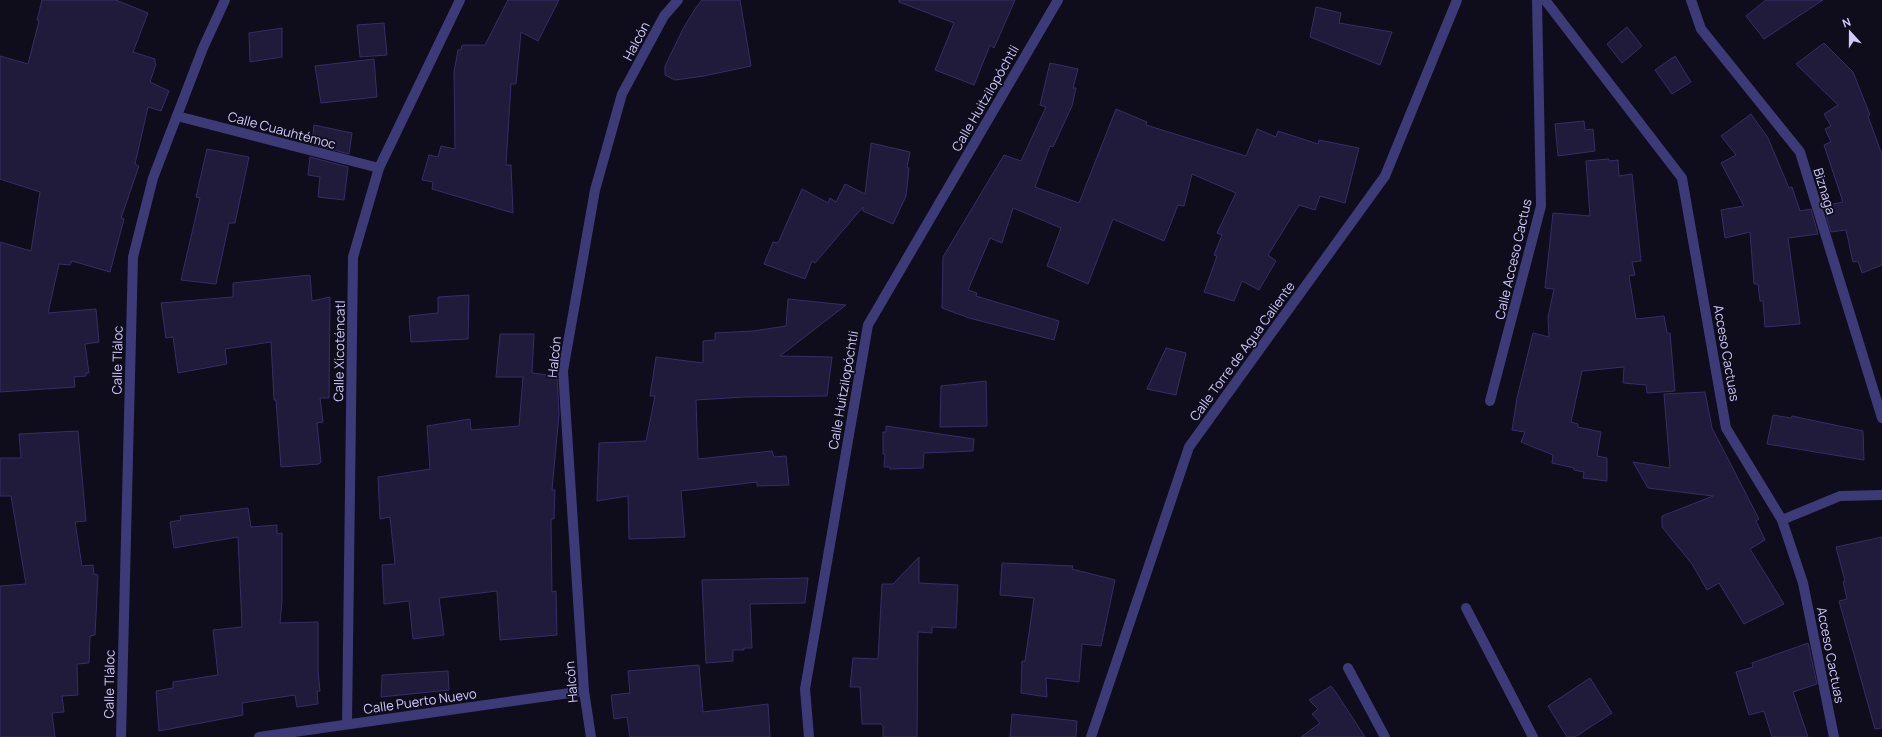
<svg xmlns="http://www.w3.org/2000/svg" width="1882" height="737" font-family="Manrope,sans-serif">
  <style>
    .building { fill: #201a3b; stroke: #382d66 }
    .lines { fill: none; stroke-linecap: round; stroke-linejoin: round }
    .minor { stroke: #3c3b78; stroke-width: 10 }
    .tertiary { stroke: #3c3b78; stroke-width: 10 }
    .labels { text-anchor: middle; stroke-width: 3.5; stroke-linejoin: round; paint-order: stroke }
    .street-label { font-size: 13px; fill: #d0cbfb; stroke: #0f0c1c }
  </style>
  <rect width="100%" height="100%" fill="#0f0c1c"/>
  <g class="building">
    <polygon points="42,0 116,0 148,13 133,52 155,59 155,63 156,64 150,82 169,91 161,111 148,107 135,164 139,166 121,218 124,219 110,272 72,261 70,265 59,264 48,313 96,309 99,342 85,344 89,373 86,373 86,376 74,377 75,387 0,392 0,242 31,251 40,192 0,179 0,56 28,64 39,21 37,20"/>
    <polygon points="508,0 559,0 538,41 521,32 516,84 511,84 506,165 511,165 513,213 432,189 433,182 422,180 429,155 438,157 441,146 455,149 454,72 458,50 461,50 462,45 485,45"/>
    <polygon points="702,0 740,0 751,66 704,76 675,80 665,75 665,66 683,29 695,9"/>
    <polygon points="899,0 1015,0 994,48 990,45 974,85 935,70 954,23 899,2"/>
    <polygon points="1766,0 1823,0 1764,39 1746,16"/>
    <polygon points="1316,7 1341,13 1339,23 1392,32 1380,65 1310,37"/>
    <polygon points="384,23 387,55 360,57 357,25"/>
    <polygon points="1627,27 1642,46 1622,63 1607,44"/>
    <polygon points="282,28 282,57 250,62 249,33"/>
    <polygon points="1824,43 1853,72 1870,115 1868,116 1882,155 1882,265 1862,273 1858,261 1853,262 1846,230 1831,232 1823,206 1843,202 1824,145 1831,142 1825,129 1831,126 1824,114 1838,105 1796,64"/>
    <polygon points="1675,56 1691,82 1672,94 1655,70"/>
    <polygon points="374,59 377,97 321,103 315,66"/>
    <polygon points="1050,63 1078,69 1073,88 1076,88 1072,106 1053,147 1050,146 1035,187 1079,203 1116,109 1147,122 1146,125 1246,156 1257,129 1276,137 1278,131 1318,144 1319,140 1359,148 1345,203 1320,196 1315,210 1299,205 1268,255 1276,261 1259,290 1242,281 1234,301 1204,292 1217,256 1214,255 1222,235 1217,233 1236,193 1192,174 1184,206 1178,205 1164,241 1113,219 1088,284 1047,266 1061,228 1013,208 1002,243 990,238 968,290 977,293 976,296 1059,321 1054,340 969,318 942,308 943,257 1004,155 1021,161 1046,107 1040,105"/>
    <polygon points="1751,114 1768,138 1789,188 1792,187 1800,211 1811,209 1818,234 1788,238 1800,324 1765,327 1763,301 1760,301 1758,284 1754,284 1750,232 1725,238 1721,210 1744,206 1721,163 1736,155 1721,136"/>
    <polygon points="1584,121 1585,130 1593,129 1595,151 1558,156 1555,124"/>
    <polygon points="314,125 352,133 349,154 312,144"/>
    <polygon points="871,143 910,152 907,167 909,168 906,196 893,224 863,211 863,207 815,263 812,261 805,279 764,264 773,242 778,243 802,189 828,203 830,198 836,202 845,184 865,194"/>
    <polygon points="207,149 249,157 235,223 229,223 216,284 181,280 200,198 196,197"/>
    <polygon points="310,157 348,167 344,200 318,197 320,177 308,175"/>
    <polygon points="1609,159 1609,161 1618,160 1619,176 1632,174 1641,261 1632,262 1635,275 1629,276 1636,319 1664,316 1667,333 1670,333 1675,391 1647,393 1646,385 1623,383 1624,367 1582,371 1571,422 1578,424 1578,427 1601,432 1597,456 1607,458 1607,481 1583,478 1584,472 1574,470 1574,468 1552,463 1553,455 1521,442 1525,432 1512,430 1517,398 1533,333 1549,337 1548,317 1554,289 1545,288 1553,213 1590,216 1586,161"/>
    <polygon points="310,275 312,301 330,297 329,398 320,398 323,422 317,423 321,462 319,464 281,467 276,400 274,400 271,342 225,349 227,364 178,373 173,337 166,338 161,303 233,297 233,283"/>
    <polygon points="469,295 468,339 411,342 409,316 438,313 438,297"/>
    <polygon points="788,299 846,305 780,356 832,357 827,396 744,397 696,400 698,459 772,451 774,457 786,456 789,485 757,486 757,482 681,491 685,537 629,539 628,496 597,501 599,443 646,441 655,396 650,396 656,357 703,363 703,341 715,340 715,333 753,331 786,326"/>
    <polygon points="500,334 534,334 532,373 557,376 559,414 552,490 555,490 554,519 551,519 552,592 556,591 557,635 500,640 497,591 439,598 444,635 413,639 409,601 384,604 382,565 395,564 390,517 380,519 378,477 430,469 427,426 470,419 471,430 519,426 523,377 496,377"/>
    <polygon points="1166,348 1186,353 1176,395 1147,389"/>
    <polygon points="986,381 987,426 940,427 941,386"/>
    <polygon points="1705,392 1712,428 1759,519 1756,521 1765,540 1750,549 1784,604 1744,624 1719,583 1707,590 1692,564 1662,527 1662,516 1713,496 1648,488 1633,462 1670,468 1664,394"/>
    <polygon points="1773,415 1791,418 1792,416 1863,431 1864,460 1767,444"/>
    <polygon points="886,426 974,439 973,451 924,453 923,468 890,469 890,467 884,467 885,454 883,454 883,432 886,432"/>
    <polygon points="78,431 86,521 75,522 82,566 93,565 94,574 98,575 95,635 90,636 89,663 77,664 78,695 62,696 64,712 52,713 55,737 0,737 0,586 26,584 11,496 0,496 0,458 21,458 19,434"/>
    <polygon points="248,508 251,527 277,525 277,534 282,533 282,601 280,623 318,622 318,670 320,691 317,691 318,704 297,707 295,695 242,703 243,715 159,731 156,691 173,688 173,682 218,675 213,630 242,627 238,537 174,548 170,522 181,520 180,516"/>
    <polygon points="1882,537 1882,728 1875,729 1839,601 1847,599 1843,582 1845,581 1836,547"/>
    <polygon points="919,557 919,583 958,585 956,628 932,627 932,633 918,632 917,737 883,737 883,726 881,724 862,724 860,687 850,687 853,658 878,659 882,584 893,584"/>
    <polygon points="1002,563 1073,566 1072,569 1115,580 1101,646 1082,644 1079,682 1046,678 1047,697 1021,693 1022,661 1025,661 1034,598 1000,595"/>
    <polygon points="808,578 805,603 750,604 752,648 744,648 744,650 733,650 733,661 706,663 702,580"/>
    <polygon points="1808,643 1817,684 1793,692 1808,737 1772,737 1764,711 1749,715 1736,672 1753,667 1752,663"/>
    <polygon points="699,665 703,712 768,704 770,737 630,737 627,717 614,719 611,695 630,693 628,671"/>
    <polygon points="448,671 449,690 381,697 382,675"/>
    <polygon points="1590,678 1612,713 1575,737 1567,737 1548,706"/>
    <polygon points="1331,686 1337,694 1365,737 1301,737 1320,723 1312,714 1318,709 1309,700"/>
    <polygon points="1012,714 1077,721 1076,737 1010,737"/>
  </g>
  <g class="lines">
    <g class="minor">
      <polyline points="1545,0 1682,178 1726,428 1782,520 1803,583 1834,737"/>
      <polyline points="1691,0 1701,29 1800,152 1882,418"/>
      <polyline points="177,116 379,168"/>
      <polyline points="1490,401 1541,206 1537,0"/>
      <polyline points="1782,520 1840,496 1882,495"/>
      <polyline points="1466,608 1533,737"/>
      <polyline points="1348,668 1385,737"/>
      <polyline points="347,724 353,257 379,168 460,0"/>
      <polyline points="259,737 584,691"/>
      <polyline points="591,737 584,691 563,371 595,190 622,94 664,16 678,0"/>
      <polyline points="809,737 805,689 868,325 1058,0"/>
      <polyline points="1091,737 1189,447 1385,176 1457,0"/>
    </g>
    <polyline class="tertiary" points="121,737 133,257 153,178 203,48 225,0"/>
  </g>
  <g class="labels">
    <g class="street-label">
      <text transform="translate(636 41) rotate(-62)" y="5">Halcón</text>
      <text transform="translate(985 98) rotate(-60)" y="5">Calle Huitzilopóchtli</text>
      <text transform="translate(282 130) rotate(15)" y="5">Calle Cuauhtémoc</text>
      <text transform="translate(1825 191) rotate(73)" y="5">Biznaga</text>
      <text transform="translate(1513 259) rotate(-77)" y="5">Calle Acceso Cactus</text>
      <text transform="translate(339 351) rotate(-89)" y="5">Calle Xicoténcatl</text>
      <text transform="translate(1242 351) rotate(-54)" y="5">Calle Torre de Agua Caliente</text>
      <text transform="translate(1727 353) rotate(80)" y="5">Acceso Cactuas</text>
      <text transform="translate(554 357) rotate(-84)" y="5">Halcón</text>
      <text transform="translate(117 360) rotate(-89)" y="5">Calle Tláloc</text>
      <text transform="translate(843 390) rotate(-80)" y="5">Calle Huitzilopóchtli</text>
      <text transform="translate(1831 655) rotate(79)" y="5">Acceso Cactuas</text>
      <text transform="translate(571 682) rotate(-95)" y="5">Halcón</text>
      <text transform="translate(109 684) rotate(-89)" y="5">Calle Tláloc</text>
      <text transform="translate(420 701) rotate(-8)" y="5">Calle Puerto Nuevo</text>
    </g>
  </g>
  <g transform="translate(1850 32) rotate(339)" stroke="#0f0c1c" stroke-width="3" paint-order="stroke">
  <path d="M0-3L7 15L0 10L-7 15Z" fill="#d0cbfb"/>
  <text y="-6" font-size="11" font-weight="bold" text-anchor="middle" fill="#d0cbfb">N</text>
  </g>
</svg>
